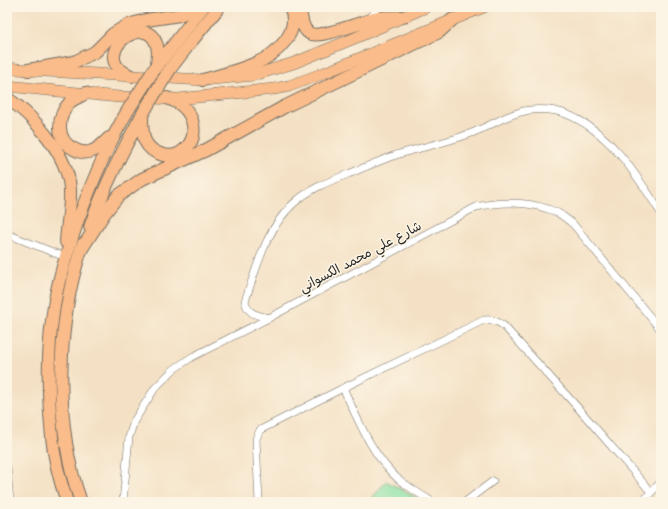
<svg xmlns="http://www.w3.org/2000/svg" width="668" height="509" font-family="Mali,'Playpen Sans Arabic',sans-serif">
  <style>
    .green { fill: #8be1a5; stroke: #5b8668 }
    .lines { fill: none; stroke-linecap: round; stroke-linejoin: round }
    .minor-casing { stroke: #716b61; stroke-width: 8 }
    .primary-casing { stroke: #716b61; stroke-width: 12 }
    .trunk-casing { stroke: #716b61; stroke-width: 14 }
    .minor { stroke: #fff; stroke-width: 7 }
    .primary { stroke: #f9bc8a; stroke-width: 11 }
    .trunk { stroke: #f9bc8a; stroke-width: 12 }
    .trunk-bridge-casing { stroke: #716b61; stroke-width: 14; stroke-linecap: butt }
    .trunk-bridge { stroke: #f9bc8a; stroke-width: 12 }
    .labels { text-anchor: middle; stroke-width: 3; stroke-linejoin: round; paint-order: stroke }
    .street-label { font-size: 13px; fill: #2b2b2b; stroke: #fcf5e5 }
  </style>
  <rect width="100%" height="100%" fill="#fcf5e5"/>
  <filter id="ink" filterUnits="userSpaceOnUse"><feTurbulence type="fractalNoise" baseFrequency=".025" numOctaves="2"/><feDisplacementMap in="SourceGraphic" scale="8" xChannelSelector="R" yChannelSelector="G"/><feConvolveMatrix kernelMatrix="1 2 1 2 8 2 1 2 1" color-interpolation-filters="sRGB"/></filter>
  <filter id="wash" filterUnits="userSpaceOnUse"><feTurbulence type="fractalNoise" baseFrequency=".012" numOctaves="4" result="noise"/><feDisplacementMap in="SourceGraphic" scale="16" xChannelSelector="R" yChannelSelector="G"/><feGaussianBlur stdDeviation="0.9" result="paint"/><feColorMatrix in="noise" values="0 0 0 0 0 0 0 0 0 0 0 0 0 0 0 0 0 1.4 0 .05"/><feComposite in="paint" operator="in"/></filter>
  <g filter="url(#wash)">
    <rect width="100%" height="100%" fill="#f4e1c5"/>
    <polygon class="green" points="386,481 424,502 369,502"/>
  </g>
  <g filter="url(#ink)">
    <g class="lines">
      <g class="minor-casing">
        <g id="minor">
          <polyline points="369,19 379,7"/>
          <polyline points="7,234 65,257"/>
          <path d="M269 318C257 315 248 315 245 301 257 267 266 229 293 204 310 188 330 181 351 173 365 167 379 161 393 156 418 148 444 143 469 134 489 127 508 113 530 110 542 109 556 110 566 114 610 131 637 176 661 213"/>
          <path d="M343 388C358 419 371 454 397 478 408 487 421 495 433 502"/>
          <polyline points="7,468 10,502"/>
          <path d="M123 502 129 437 134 421 155 388 174 369 192 357 269 318 476 207C502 201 533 201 558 213 563 216 568 220 573 224L661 330"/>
          <path d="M259 502 256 439 260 430 343 388 484 320C492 319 497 321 504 326L579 409 651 492"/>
          <polyline points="465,502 493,481"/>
          <polyline points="642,502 661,482"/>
        </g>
      </g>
      <g class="primary-casing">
        <g id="primary">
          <polyline points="7,68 28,70 203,80 254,75 294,63 355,38 426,7"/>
          <polyline points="7,86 119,97 178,99 274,89 289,86 324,73 484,7"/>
        </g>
      </g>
      <g class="trunk-casing">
        <g id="trunk">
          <path d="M300 7C301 15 301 28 309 33 319 40 363 21 378 18 386 17 395 17 403 17"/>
          <polyline points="157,66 203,7"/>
          <polyline points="170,69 190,43 219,7"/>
          <polyline points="28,70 74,62 95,52 113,34 128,25 146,20 180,15 196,7"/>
          <path d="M131 76C125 73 119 70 116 65 104 43 146 16 156 43 159 49 158 57 157 64"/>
          <path d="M203 80C220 75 238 71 254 64 276 55 302 32 290 7"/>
          <path d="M86 93C81 96 75 98 70 102 57 116 55 140 74 149 79 152 84 153 89 152 98 150 103 144 109 138"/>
          <path d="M7 98C34 116 68 155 70 189 71 207 67 225 66 242"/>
          <path d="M142 117C142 125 142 133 145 141 152 155 172 161 184 150 199 138 195 116 181 105 177 102 172 100 167 98"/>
          <path d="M90 227C105 184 124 147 146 108"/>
          <polyline points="81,250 104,214 118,196 142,179 206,150 284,107 439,32 453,19"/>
          <path d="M67 502C60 481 54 459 52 437 48 397 47 353 53 313 57 281 68 250 78 220 93 180 108 143 130 107"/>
          <path d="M81 502C53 425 56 320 83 244"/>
        </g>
      </g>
      <use href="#minor" class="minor"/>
      <use href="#primary" class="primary"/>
      <use href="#trunk" class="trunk"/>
      <g class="trunk-bridge-casing">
        <g id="trunk-bridge">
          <polyline points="130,107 155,68"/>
          <polyline points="146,108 170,69"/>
        </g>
      </g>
      <use href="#trunk-bridge" class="trunk-bridge"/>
    </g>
  </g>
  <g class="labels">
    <g class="street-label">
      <text transform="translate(360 256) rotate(-28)" y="5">شارع علي محمد الكسواني</text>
    </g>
  </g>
  <rect width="668" height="509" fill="none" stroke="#fcf5e5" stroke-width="24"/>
</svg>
